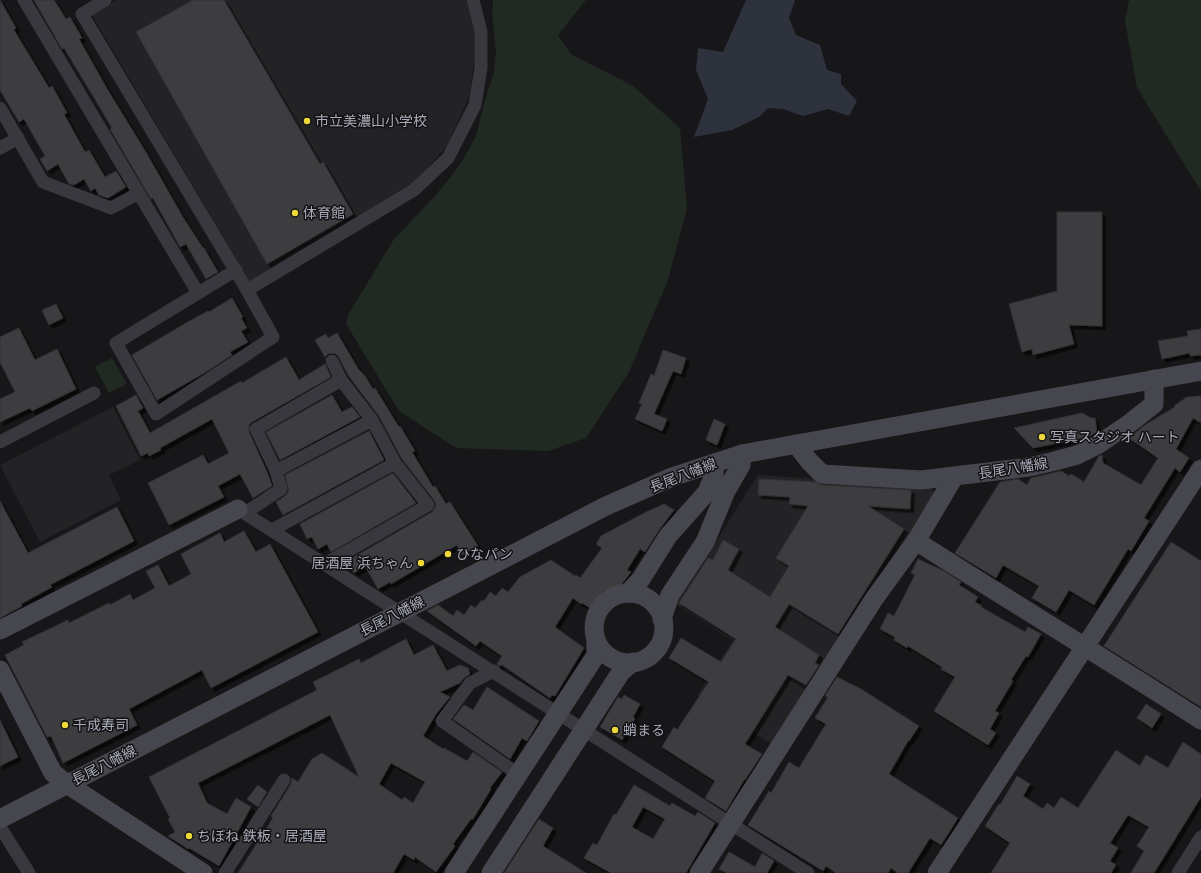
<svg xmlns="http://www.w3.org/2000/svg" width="1201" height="873" font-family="Mulish,'Noto Sans JP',sans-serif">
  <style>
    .built { fill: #232326 }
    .green { fill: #212923 }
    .water { fill: #2d323d }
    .building { fill: #3c3c40; stroke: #323135; fill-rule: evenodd; filter: url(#shadow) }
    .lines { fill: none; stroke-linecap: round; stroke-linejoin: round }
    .street { stroke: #38383e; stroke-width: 13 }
    .secondary { stroke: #46464e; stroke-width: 19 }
    .poi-dot { fill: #edd73a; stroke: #121214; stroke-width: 1.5 }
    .labels { text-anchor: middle; stroke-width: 3; stroke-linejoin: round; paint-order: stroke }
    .poi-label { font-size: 14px; fill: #a9abb8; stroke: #121214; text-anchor: start }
    .street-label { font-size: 14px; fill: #a9abb8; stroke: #121214 }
  </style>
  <defs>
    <filter id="shadow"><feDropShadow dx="3.5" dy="3.5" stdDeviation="0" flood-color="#0009"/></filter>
  </defs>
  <rect width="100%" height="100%" fill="#171719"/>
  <g class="built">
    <polygon points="117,0 466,0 476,40 470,95 447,146 413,184 370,210 249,281 92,15"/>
    <polygon points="113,407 140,460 109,475 121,500 40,542 0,465"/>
    <polygon points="758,475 930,487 935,494 809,690 676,604"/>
    <polygon points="732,642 807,691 773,745 697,696"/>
  </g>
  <g class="green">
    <polygon points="493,0 586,0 558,35 571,54 633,86 680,128 687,208 668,280 629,372 586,438 548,451 456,448 399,411 346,324 348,315 394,239 433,198 453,174 463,160 476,136 484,104 494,72 496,52 492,13"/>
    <polygon points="1129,0 1201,0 1201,191 1137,88 1125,21"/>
    <polygon points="112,358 127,384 109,393 95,367"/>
  </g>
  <polygon class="water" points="746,0 795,0 789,18 796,35 820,45 827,70 841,74 841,84 857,101 849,116 828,109 803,116 783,109 768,108 759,117 732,130 694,137 708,99 696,70 698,48 723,52"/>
  <g class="building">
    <polygon points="0,0 16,28 14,30 49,88 52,86 60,100 67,113 64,114 85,152 89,150 105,177 116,171 126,187 108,198 99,195 95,188 91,191 84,179 74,185 69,184 58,164 47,171 40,159 45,156 24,119 19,122 0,90"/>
    <polygon points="34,0 54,0 66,19 70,17 82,38 79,39 109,92 147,154 184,219 203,248 204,248 218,272 206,279 186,244 180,247 153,198 151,199 110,129 112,128 93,96 64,48 62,49"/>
    <polygon points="193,0 224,0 320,164 323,162 353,214 267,264 136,32"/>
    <polygon points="1057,212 1102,212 1102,326 1069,325 1074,344 1033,355 1032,349 1022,352 1009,304 1057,291"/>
    <polygon points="232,298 243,317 241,318 247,328 241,331 248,342 230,352 232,355 206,372 157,400 132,355 186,323 208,311 209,312"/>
    <polygon points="56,304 63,318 49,325 42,310"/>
    <polygon points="19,328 35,360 57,349 76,389 32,411 30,408 0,422 0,399 15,392 0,362 0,337"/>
    <polygon points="1201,329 1201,355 1190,356 1190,353 1162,359 1158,341 1188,336 1187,331"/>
    <polygon points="337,333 359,370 365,376 373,389 375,388 399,427 400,426 415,451 412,452 433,487 435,486 446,504 450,502 478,546 462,555 457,545 391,584 390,582 378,589 365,566 354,573 347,561 432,512 435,508 436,504 434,500 402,459 379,416 348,375 339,357 336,354 332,353 328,354 325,357 315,340 326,334 328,338"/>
    <polygon points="663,350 686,358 681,374 673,371 654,414 667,419 662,431 635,419 642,404 639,403 651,374 654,376"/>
    <polygon points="286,357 299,380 325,364 331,377 252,422 249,425 249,432 268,474 272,486 253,498 240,474 218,486 224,497 169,525 148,483 203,455 208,464 229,453 212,419 160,448 161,450 149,456 148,453 141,456 116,406 136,395 143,408 138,411 150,433 241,381 242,383"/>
    <polygon points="332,395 342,412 352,407 360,417 280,460 266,432"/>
    <polygon points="1201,396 1201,423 1193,418 1176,449 1189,458 1180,472 1175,468 1144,518 1149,521 1131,551 1128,549 1094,605 1069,590 1056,612 1032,598 1039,586 1003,565 996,578 955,553 1000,482 1018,479 1027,485 1031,478 1061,471 1069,476 1071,474 1084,482 1099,456 1102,455 1103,463 1141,485 1158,458 1129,438 1145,425 1175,407 1174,406 1187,397"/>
    <polygon points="1082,413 1091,418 1095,418 1097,432 1088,437 1033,448 1014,428"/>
    <polygon points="714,419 725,424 717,445 706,440"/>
    <polygon points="369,431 384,460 283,515 276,502 285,496 289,491 285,475"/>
    <polygon points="393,473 416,503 331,552 327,544 318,549 312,537 307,539 300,524"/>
    <polygon points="759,479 816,482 821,485 911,490 910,509 868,506 904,529 838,634 789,604 775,627 819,655 815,663 819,665 806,685 788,675 745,744 762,754 745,780 744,780 726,811 705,798 715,781 662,747 674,727 677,730 709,682 669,658 681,638 721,662 736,639 679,603 708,558 713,560 723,540 739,549 728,570 770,597 789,566 776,558 808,506 789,504 790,497 758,495"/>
    <polygon points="0,501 28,553 117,507 134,541 50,585 52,587 21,604 22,606 0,618"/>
    <polygon points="664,504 674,510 659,530 645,552 640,549 627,570 631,572 618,589 609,593 604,590 592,609 582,603 581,604 573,598 555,627 584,648 555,696 552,695 550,698 502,665 500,666 497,664 502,656 480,641 476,646 427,611 438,605 453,616 457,610 464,615 471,605 475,608 482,600 484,601 490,592 496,596 502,588 508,592 520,577 551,560 575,576 576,575 580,578 602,548 596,544 601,536 646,512"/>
    <polygon points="244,531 256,552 270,544 318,632 211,688 202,670 129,709 137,725 63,763 51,736 47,737 5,655 24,645 22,642 68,620 69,623 109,603 110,605 130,594 133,600 155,588 146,571 158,565 169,586 191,574 181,554 220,533 224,542"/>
    <polygon points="1171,542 1201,561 1201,707 1104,646"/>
    <polygon points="918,559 944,571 961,582 959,585 978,597 975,602 982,606 981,607 1025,632 1028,627 1041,634 1028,657 1026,656 1011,680 1013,681 995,711 999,713 990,729 996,733 988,745 934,711 955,677 941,669 942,667 908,646 907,648 894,640 895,637 880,629 888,613 894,616 915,575 911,573"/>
    <path d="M406 639 414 655 433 645 447 671 460 665 468 668 470 674 464 678 460 683 440 692 450 697 436 714 423 736 443 749 444 748 467 761 473 752 502 772 490 788 491 789 473 819H471L453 844 455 846 436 872 415 857 414 860 404 854 393 873H238L273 818 271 816 291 784 292 778 298 782 312 759 322 753 359 777 330 715 198 783 207 803 227 814 236 798 251 807 219 866 189 848 188 849 168 836 175 832 168 819 170 818 149 777 317 690 313 682 359 659 361 663ZM391 763 425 782 413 803 404 797 402 800 379 784Z"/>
    <polygon points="837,677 861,689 919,726 909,741 908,741 889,774 958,818 941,845 930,838 908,873 898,873 891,868 888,873 836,873 826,866 823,871 748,825 769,791 771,793 789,762 799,768 826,724 815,718 828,697 825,696"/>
    <polygon points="487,687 539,721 527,741 522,738 510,759 453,719 464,705 473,710"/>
    <polygon points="624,695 640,704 633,717 635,719 622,740 600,727 618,697 622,699"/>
    <polygon points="1146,704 1161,714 1152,728 1137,718"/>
    <polygon points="0,720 18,757 0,766"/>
    <polygon points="1183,742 1201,754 1201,797 1154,873 1131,873 1144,851 1137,846 1149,827 1128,815 1110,843 1118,848 1110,861 1116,865 1111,873 991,873 1010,843 985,826 999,804 1000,805 1017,776 1030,784 1023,796 1043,809 1047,803 1054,808 1061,797 1078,808 1116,750 1140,766 1146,755 1168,768"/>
    <polygon points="258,785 267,792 258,807 247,799"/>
    <path d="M634 785 670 806 672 803 695 816 698 812 715 823 686 873H611L584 858 593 843 597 845 614 814 616 815ZM643 807 665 819 653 839 632 827Z"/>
    <polygon points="539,819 553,828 543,846 586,873 504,873"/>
    <polygon points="729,852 755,867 762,853 774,861 767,873 727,873 719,869"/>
  </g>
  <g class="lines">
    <g class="street">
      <polyline points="24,0 198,293"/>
      <polyline points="105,0 82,14 247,290 273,337 156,414 116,343 236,270"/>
      <polyline points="0,108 43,182 111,208 139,193"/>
      <polyline points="0,148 18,138"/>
      <polyline points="247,290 414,190 448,158 475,105 481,68 481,32 473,0"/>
      <polyline points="332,361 341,380"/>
      <polyline points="0,442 94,393"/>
      <polyline points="276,471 372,420"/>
      <polyline points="238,509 808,873"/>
      <polyline points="245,513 281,489 276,471 256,429 341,380 372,420 395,463 428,505 325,564"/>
      <polyline points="272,530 395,463"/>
      <polyline points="494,671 470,683 442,721 518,774"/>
      <polyline points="0,827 29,873"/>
      <polyline points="225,873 284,780"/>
      <polyline points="1178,873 1201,837"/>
    </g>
    <g class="secondary">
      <polyline points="796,444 809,461 822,474 921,480 1029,467 1051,462 1077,455 1099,444 1130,423 1154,404 1154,379"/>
      <path d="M916 541C1010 601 1106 659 1201 720"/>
      <polyline points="628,593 641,579 668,536 707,492 714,475 715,463"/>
      <circle cx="629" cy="628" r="35"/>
      <polyline points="662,619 670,595 705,542 726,491 741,465 742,454"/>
      <polyline points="0,630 238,509"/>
      <polyline points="0,670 53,773 67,784 203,873"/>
      <polyline points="0,819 606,506 672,477 742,454 1201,371"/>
      <polyline points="454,873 596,655 596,640"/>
      <polyline points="491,873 621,672 633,662"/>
      <polyline points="699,873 874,599 916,541 954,477"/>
      <polyline points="937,873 1201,469"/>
    </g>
  </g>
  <g class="poi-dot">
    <circle cx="307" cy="121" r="4"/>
    <circle cx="295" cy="213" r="4"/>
    <circle cx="1042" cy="437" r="4"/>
    <circle cx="448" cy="554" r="4"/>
    <circle cx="421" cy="563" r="4"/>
    <circle cx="65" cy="725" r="4"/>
    <circle cx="615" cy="730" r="4"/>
    <circle cx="189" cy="836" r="4"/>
  </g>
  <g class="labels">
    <g class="poi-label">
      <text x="315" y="126">市立美濃山小学校</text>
      <text x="303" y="218">体育館</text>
      <text x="1050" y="442">写真スタジオ ハート</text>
      <text x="456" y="559">ひなパン</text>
      <text x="413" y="568" text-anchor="end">居酒屋 浜ちゃん</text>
      <text x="73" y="730">千成寿司</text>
      <text x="623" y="735">蛸まる</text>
      <text x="197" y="841">ちぼね 鉄板・居酒屋</text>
    </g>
    <g class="street-label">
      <text transform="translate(1013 468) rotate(-9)" y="5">長尾八幡線</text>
      <text transform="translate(683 475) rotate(-21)" y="5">長尾八幡線</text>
      <text transform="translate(392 616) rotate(-27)" y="5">長尾八幡線</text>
      <text transform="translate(104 765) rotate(-27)" y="5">長尾八幡線</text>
    </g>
  </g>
</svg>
